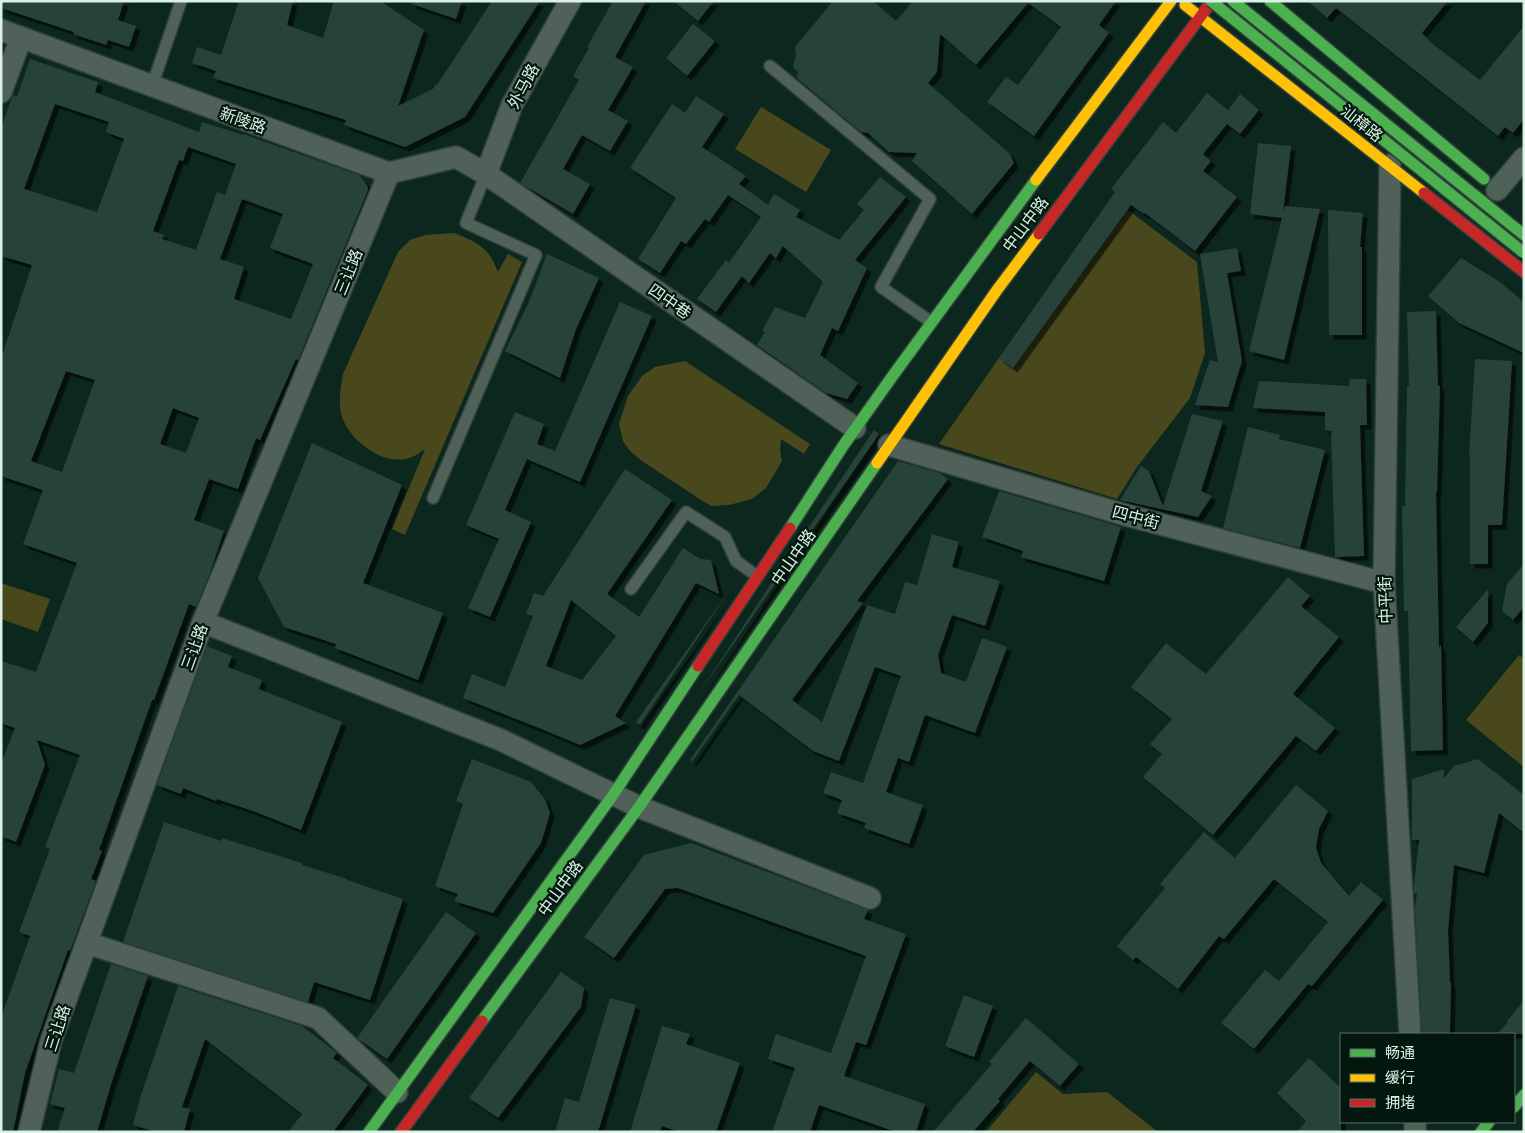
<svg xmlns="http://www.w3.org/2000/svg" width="1525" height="1133" font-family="'DejaVu Sans','Noto Sans SC',sans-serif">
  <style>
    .green { fill: #49481c }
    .building { fill: #28423a; fill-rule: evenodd; filter: url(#shadow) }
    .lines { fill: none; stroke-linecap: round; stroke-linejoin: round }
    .lane-casing { stroke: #2f413a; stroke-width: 14 }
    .street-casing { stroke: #2f413a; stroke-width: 24 }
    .fast-casing { stroke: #2f413a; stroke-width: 14 }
    .slow-casing { stroke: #2f413a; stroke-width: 14 }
    .jam-casing { stroke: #2f413a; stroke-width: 14 }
    .lane { stroke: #4f6159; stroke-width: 11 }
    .street { stroke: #4f6159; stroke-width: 21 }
    .fast { stroke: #4caf50; stroke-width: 11 }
    .slow { stroke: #ffc107; stroke-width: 11 }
    .jam { stroke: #c62828; stroke-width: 11 }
    .fast-bridge-casing { stroke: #2f413a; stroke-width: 14; stroke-linecap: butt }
    .fast-bridge { stroke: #4caf50; stroke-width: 11 }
    .labels { text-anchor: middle; stroke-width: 4.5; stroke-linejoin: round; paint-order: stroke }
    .street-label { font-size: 16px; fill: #d9f2e5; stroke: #04170e }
  </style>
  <defs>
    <filter id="shadow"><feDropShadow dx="4.5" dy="4.5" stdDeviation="0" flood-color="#0009"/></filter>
  </defs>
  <rect width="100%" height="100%" fill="#0c271d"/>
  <g class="green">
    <polygon points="761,107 831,150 806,192 735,149"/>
    <polygon points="1128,210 1197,262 1205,353 1190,398 1137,467 1117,499 939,444 999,358 1013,368"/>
    <path d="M454 233C468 238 482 244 491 257 494 262 496 268 498 272L508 254 522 262 405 535 392 529 425 449C419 453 413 458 405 459 379 464 346 437 341 413 338 400 341 387 343 374L398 252 410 240 425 235Z"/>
    <polygon points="685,361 810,444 804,454 781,439 780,450 782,461 766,488 752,499 729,505 712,506 704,502 642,461 630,451 623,441 619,424 628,396 642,376 655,367"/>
    <polygon points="1,583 50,599 38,632 1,619"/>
    <polygon points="1519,655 1524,659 1524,767 1466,720"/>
    <polygon points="1036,1072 1063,1094 1107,1092 1158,1132 986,1132"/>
  </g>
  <g class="building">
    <polygon points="1,1 124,1 118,20 136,26 129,47 108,40 106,45 73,34 74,32 1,8"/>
    <polygon points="239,1 293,1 287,25 323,38 334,1 380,1 424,30 398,106 433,89 436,84 437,85 492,1 540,1 465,117 405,147 344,125 346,120 213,78 216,71 192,63 197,47 221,55"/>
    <polygon points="412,1 462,1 456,19 412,4"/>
    <polygon points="613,1 646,1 615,57 633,67 608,110 628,121 610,151 582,135 563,169 590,184 573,214 520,183 579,80 573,76 589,48 587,47"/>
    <polygon points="673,1 714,1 698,21"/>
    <polygon points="833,1 873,1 896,21 913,1 1116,1 1099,25 1109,33 1034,136 987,102 1006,77 1018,85 1061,27 1028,3 976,65 940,34 937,72 928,83 1010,154 1014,163 972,214 912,161 917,153 889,152 868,133 861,132 797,78 798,72 793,67 796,55 795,47"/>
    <polygon points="1308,1 1448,1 1422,33 1434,45 1480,80 1524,26 1524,119 1513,133 1505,127 1498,136 1336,8 1327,18"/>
    <polygon points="693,24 715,41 687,76 666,58"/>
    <path d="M30 59 98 82 95 92 199 132 202 122 243 135V134L359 175 367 185 368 190 298 360 296 359 260 440 256 438 238 489 209 479 194 520 224 531 210 573 196 607 189 604 154 700H152L99 850 102 851 91 879 96 881 70 951 68 950 25 1073 13 1132H1V1018L30 936 19 932 50 849 45 847 80 755 37 740 45 765 16 842 1 836V764L15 728 1 723V661L36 672 77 563 23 544 43 490 1 476V359L32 265 1 256V128L13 95 17 97ZM55 104 109 122 106 132 124 139 97 212 24 189ZM188 147 236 164 225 195 217 192 196 250 162 239 164 235 153 231 179 160 183 161ZM242 199 283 214 270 248 313 264 291 319 234 299 244 267 220 259ZM66 371 95 380 62 472 31 461ZM173 408 199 418 186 453 160 444Z"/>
    <polygon points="1207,93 1228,110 1240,94 1259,110 1240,134 1227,124 1203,154 1211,161 1203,171 1237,197 1195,251 1145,213 1144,214 1131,205 1013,368 999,358 1115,192 1111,189 1163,122 1176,133"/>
    <polygon points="696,96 724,114 702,147 746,176 739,184 768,205 774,194 800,210 796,217 839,240 864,210 857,204 880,177 906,197 855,260 867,268 838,331 832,328 820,355 858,383 847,399 826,393 757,345 765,332 762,331 775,307 805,318 823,282 783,246 776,258 770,253 749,283 742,276 716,312 697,299 726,260 729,263 761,217 728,195 709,222 705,219 686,244 681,241 660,273 638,259 676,198 630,168 672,104 685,113"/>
    <polygon points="1258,143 1291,146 1283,212 1285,206 1320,209 1284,360 1249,351 1282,218 1250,214"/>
    <polygon points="1328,210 1363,213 1360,247 1362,247 1362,335 1329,335"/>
    <polygon points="1237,248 1241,271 1227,273 1242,361 1228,407 1195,405 1210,360 1218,362 1200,254"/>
    <polygon points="547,254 599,278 576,329 560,378 505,351 529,302"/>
    <polygon points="1461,258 1500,282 1524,302 1524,353 1459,323 1428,296"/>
    <polygon points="620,302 652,316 580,482 527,459 505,510 531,522 490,617 468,608 499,539 466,525 515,412 544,424 537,444 555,451"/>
    <polygon points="1436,311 1438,386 1440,386 1437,492 1436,492 1439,648 1441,645 1443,750 1411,751 1408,611 1404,611 1402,506 1405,506 1407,386 1409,386 1407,312"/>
    <polygon points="1475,359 1512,361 1502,525 1488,525 1488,564 1470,564 1470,455 1469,455"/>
    <polygon points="1350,379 1366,379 1367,425 1360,425 1364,556 1335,557 1331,431 1325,430 1325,412 1253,408 1259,381 1349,386"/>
    <polygon points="1192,414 1223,421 1201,491 1212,496 1198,517 1120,500 1141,466 1149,471 1163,506"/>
    <polygon points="1248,427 1280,435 1279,439 1325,450 1300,548 1223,528"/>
    <polygon points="874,430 879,434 696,698 770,585"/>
    <polygon points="312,443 402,485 363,583 443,613 418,680 335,648 336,644 284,627 258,578"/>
    <polygon points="898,461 940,473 948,479 857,601 863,603 792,700 822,722 867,605 895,614 905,582 917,585 932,534 959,542 952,567 1000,581 985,626 952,615 938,655 941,673 966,682 982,638 1007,647 975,733 925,715 909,762 898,758 886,792 923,805 909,844 864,828 866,823 837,813 842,800 823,793 831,772 863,783 901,676 875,667 839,761 813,751 739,695 692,762 690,760"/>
    <path d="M625 469 672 500 607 594 639 617 683 548 700 559 711 560 719 594 696 583 615 716 626 723 580 745 539 728 463 698 472 674 505 687 533 616 526 614 534 593 543 596ZM571 600 616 636 582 680 546 666Z"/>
    <polygon points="999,491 1121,527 1104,581 1021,557 1023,551 982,537"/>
    <polygon points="1524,564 1524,607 1513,620 1502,611 1507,584"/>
    <polygon points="1288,577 1310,596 1301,606 1339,637 1293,694 1335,728 1316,751 1296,736 1213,835 1143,777 1162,754 1150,744 1172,719 1131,687 1166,643 1206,674"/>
    <polygon points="730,589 640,725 636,722"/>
    <polygon points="1488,589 1488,623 1473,642 1456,627"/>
    <polygon points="207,646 232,656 228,667 262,680 259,689 342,722 301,830 253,811 217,799 216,801 183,788 181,794 157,785"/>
    <polygon points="472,759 531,782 545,799 550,813 541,843 493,913 454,901 458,894 435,886 463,804 456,801"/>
    <polygon points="1478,759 1524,795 1524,833 1499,813 1484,873 1454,865 1448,930 1450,982 1451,982 1450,1034 1422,1034 1415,908 1417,893 1414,893 1414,886 1419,840 1412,840 1412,779 1444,769 1444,778 1454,766"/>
    <polygon points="1296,785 1328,811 1319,829 1316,848 1321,863 1349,896 1361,882 1383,900 1312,986 1308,984 1254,1049 1221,1023 1265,970 1279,981 1328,922 1274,879 1224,939 1219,936 1178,989 1136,957 1133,960 1117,946 1165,888 1160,884 1204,832 1235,858"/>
    <polygon points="164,822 221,841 222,838 302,863 302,865 347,879 347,880 403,899 370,1000 314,982 308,1002 123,942"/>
    <polygon points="691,843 868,910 864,919 906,934 866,1045 856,1042 844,1076 925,1104 916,1132 896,1132 819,1105 810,1132 772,1132 795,1068 768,1059 776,1034 831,1053 866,956 678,888 665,889 614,958 584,937 644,855"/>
    <polygon points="446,912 476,933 387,1059 357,1038"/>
    <polygon points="111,964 148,976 112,1081 97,1132 57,1132 65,1108 50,1104 59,1069 74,1073"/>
    <polygon points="561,972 584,988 581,1007 498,1118 469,1098"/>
    <polygon points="178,986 302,1026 337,1053 333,1058 368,1085 333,1132 288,1132 302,1114 205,1039 182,1107 190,1109 184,1132 156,1132 133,1125 141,1095"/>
    <polygon points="964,995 993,1006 974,1057 945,1046"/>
    <polygon points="610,998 636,1005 598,1132 555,1132 565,1098 579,1102"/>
    <polygon points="1524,1000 1524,1034 1497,1034 1508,1022 1507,1021"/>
    <polygon points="1026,1018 1079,1064 1060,1086 1030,1061 998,1099 1000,1101 973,1132 933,1132 992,1064 989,1062"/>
    <polygon points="662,1026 690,1034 686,1044 740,1063 716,1132 679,1132 662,1126 660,1132 630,1132"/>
    <polygon points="1309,1058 1341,1088 1341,1132 1297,1132 1306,1121 1277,1093"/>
  </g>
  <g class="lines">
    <g class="lane-casing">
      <g id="lane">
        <polyline points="770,66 930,199 881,287 931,322"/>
        <polyline points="152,86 181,1"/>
        <polyline points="433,498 536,255 466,223 486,174"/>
        <polyline points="631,589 686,512 725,537 736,561 757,576"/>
      </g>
    </g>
    <g class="street-casing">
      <g id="street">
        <polyline points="1,30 389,173 456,157 486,174 855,428"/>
        <polyline points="1,92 21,38"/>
        <polyline points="1390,165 1384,583 1410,1034"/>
        <polyline points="486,174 512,105 570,1"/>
        <polyline points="1497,190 1524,158"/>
        <polyline points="889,445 1122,514 1384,583"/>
        <polyline points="203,622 501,740 639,807 870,898"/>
        <polyline points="87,943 318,1018 397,1092"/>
        <polyline points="1415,1122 1415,1132"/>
        <polyline points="29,1132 51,1041 203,622 389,173"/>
      </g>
    </g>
    <g class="fast-casing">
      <g id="fast">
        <polyline points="1233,1 1524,235"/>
        <polyline points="1270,1 1484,179"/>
        <polyline points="790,528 843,446 894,374 1036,180"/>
        <polyline points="482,1021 639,807 877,463"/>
        <polyline points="1514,1107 1524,1095"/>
        <polyline points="369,1132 613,795 698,666"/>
        <polyline points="1481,1132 1489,1122"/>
      </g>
    </g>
    <g class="slow-casing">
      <g id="slow">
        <polyline points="1185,5 1424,193"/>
        <polyline points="1036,180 1171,1"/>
        <polyline points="877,463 997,290 1039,234"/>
      </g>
    </g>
    <g class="jam-casing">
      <g id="jam">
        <polyline points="1424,193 1524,272"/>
        <polyline points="1039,234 1212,1"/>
        <polyline points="698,666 790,528"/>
        <polyline points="401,1132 482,1021"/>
      </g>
    </g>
    <use href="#lane" class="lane"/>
    <use href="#street" class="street"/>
    <use href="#fast" class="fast"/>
    <use href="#slow" class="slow"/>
    <use href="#jam" class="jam"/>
    <g class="fast-bridge-casing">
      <polyline id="fast-bridge" points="1211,1 1524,253"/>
    </g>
    <use href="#fast-bridge" class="fast-bridge"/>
  </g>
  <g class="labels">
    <g class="street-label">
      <text transform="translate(523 86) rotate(-62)" y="6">外马路</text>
      <text transform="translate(243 120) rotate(20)" y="6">新陵路</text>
      <text transform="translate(1362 123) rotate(38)" y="6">汕樟路</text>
      <text transform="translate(1025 224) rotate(-53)" y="6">中山中路</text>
      <text transform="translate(348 272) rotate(-68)" y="6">三让路</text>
      <text transform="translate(670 301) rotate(35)" y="6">四中巷</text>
      <text transform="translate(1136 517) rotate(15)" y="6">四中街</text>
      <text transform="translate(793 557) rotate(-55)" y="6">中山中路</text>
      <text transform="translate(1385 600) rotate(-92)" y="6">中平街</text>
      <text transform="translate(194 647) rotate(-70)" y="6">三让路</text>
      <text transform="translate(560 888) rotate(-54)" y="6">中山中路</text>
      <text transform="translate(57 1028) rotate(-72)" y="6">三让路</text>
    </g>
  </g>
  <rect width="1525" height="1133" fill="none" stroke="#d9f2e5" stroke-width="5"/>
  <rect x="1340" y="1033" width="175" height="90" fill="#04170e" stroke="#596f64"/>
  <rect x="1350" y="1049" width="25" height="8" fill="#4caf50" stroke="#596f64"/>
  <text x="1385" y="1058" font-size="15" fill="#d9f2e5">畅通</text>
  <rect x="1350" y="1074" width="25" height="8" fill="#ffc107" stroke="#596f64"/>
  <text x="1385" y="1083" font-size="15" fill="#d9f2e5">缓行</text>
  <rect x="1350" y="1099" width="25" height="8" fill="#c62828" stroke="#596f64"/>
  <text x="1385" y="1108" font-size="15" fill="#d9f2e5">拥堵</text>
</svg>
